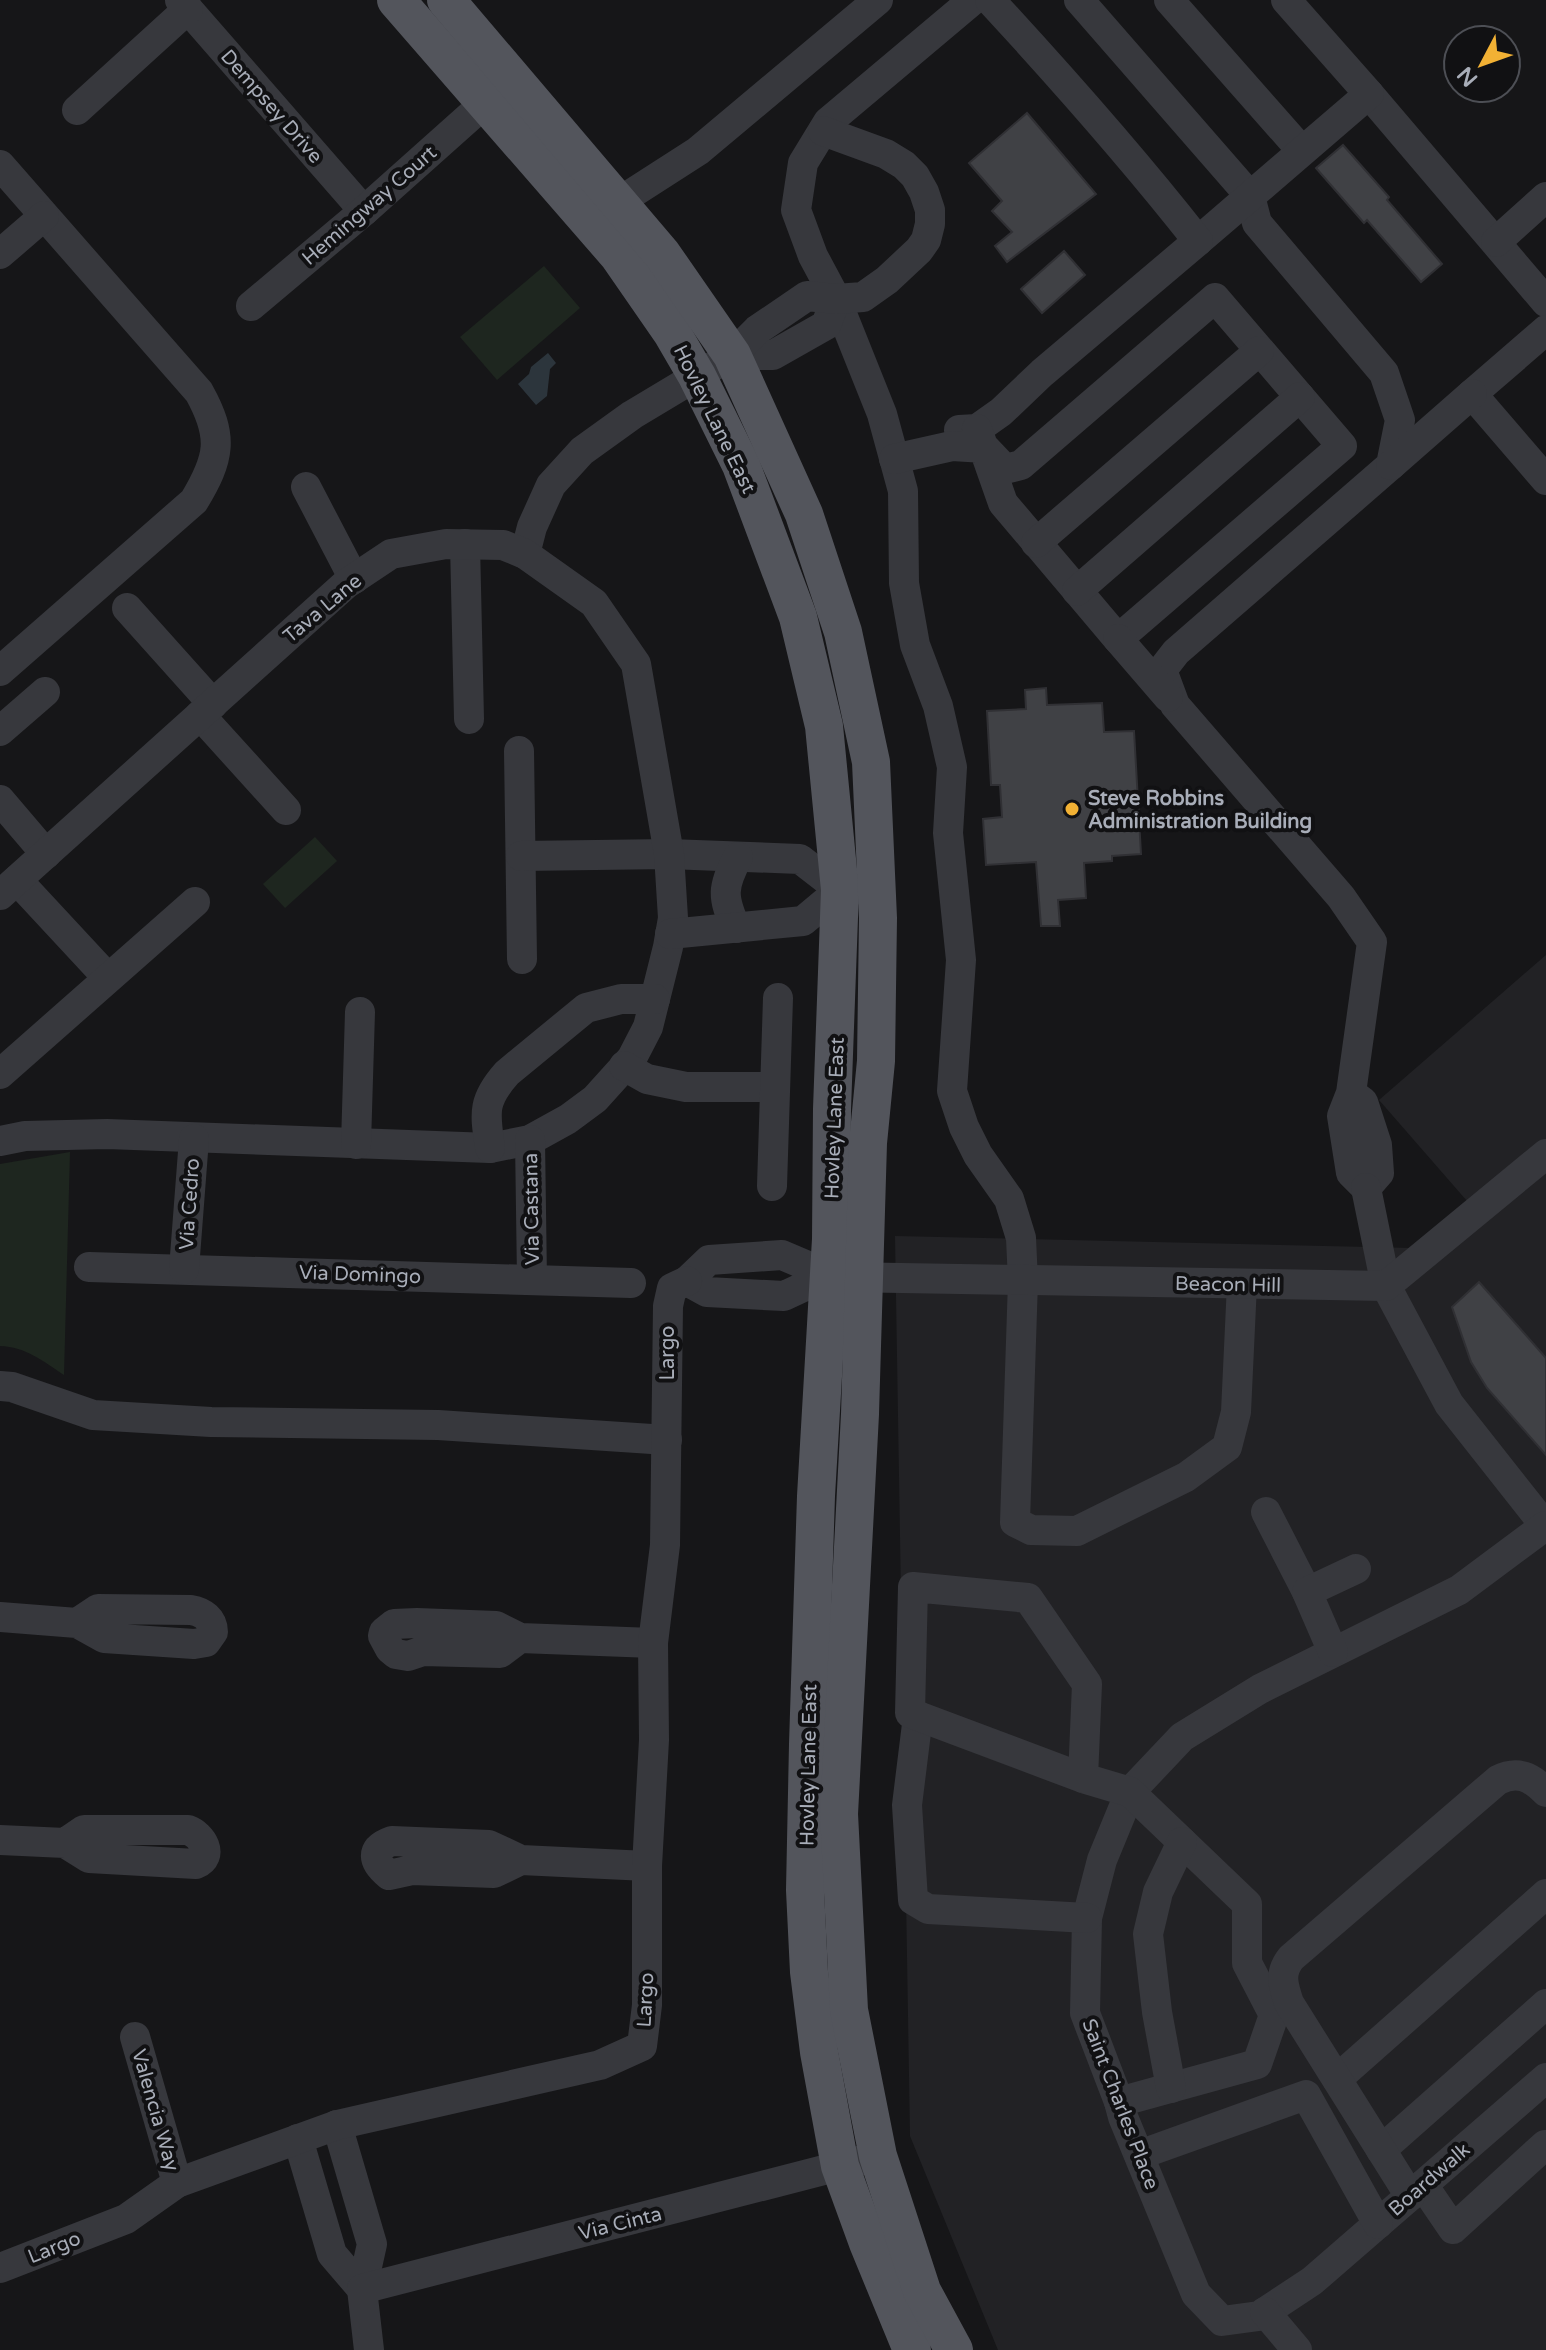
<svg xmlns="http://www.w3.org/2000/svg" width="1546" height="2350" font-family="'Varela Round',sans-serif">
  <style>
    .built { fill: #222225 }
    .green { fill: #1e261f }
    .water { fill: #2c353c }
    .building { fill: #404145; stroke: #303034; stroke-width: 2 }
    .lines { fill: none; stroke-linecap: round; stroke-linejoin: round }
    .minor { stroke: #37383d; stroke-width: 30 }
    .major { stroke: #53555c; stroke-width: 38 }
    .poi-dot { fill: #f2b134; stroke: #111113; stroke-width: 3 }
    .labels { text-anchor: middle; stroke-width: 8; stroke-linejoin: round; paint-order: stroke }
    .street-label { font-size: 20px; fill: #a8adb8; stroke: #111113 }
    .poi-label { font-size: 20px; font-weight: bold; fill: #a8adb8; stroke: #111113; text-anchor: start }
  </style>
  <rect width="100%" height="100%" fill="#161618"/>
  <polygon class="built" points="1546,955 1546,2350 998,2350 910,2136 895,1236 1412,1248 1467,1201 1379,1100"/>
  <g class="green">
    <polygon points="544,266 580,308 497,380 460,337"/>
    <polygon points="315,837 337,861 285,908 263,884"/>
    <path d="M70 1152 64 1375C43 1361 26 1347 0 1346V1164Z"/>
  </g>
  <polygon class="water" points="548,353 556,363 550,369 547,396 536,405 518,384 529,374 531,367"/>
  <g class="building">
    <polygon points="1027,113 1096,194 1007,262 995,246 1012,232 992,211 1002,201 969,163"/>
    <polygon points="1343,145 1389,197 1387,200 1442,264 1421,282 1367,220 1364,223 1316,168"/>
    <polygon points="1064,251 1085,275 1042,313 1021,289"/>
    <polygon points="1046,688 1047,705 1102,703 1104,732 1134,731 1141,854 1112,856 1112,861 1084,863 1086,898 1058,900 1060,926 1041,926 1036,862 986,865 983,819 1002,817 1000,785 991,785 987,711 1026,709 1025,690"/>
    <polygon points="1479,1282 1546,1358 1546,1455 1487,1388 1471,1362 1452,1307"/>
  </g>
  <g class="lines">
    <g class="minor">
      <polyline points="180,0 364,211"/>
      <polyline points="973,0 828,122 803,163 796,210 813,256 836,299 882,414 903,491 904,583 915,645 938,706 952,767 948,833 961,960 952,1091 964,1127 978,1155 1009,1199 1021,1238 1023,1281 1015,1522 1031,1530 1077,1531 1186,1477 1227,1447 1236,1412 1242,1284"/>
      <polyline points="1079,0 1250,196 1257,223 1384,373 1400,420 1391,465 1176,652 1162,670 1175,705 1341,897 1372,942 1351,1093 1342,1116 1351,1173 1366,1188 1379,1173 1377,1145 1363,1102 1351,1093"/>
      <polyline points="1169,0 1302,151"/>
      <polyline points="1369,94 1546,302"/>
      <polyline points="77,110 188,9"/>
      <path d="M0 165 199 392C224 437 220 458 194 501L0 671"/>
      <polyline points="600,214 698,151 878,0"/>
      <polyline points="1198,241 1369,94 1286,0"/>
      <polyline points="1496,242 1546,197"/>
      <polyline points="0,254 44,216"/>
      <polyline points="251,306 364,211 485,103"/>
      <polyline points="1546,330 1472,394 1546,480"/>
      <polyline points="732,355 773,355 826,325 836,299"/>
      <path d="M959 430 977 429 1001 412 1042 373 1198 241C1132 157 1062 78 990 0"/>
      <polyline points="894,459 952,446 985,448 1005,469 1021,465 1215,298 1342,446 1118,639 1003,503 977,429"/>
      <polyline points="1391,465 1472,394"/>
      <polyline points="306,487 354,579"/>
      <polyline points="1036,543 1259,351"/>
      <polyline points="465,544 469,719"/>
      <polyline points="525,554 532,527 551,485 582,451 632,415 732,355 757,330 807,296 836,299 863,297 887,280 919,250 926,240 930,224 930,210 924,192 915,176 904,165 886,154 823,131"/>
      <polyline points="1077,591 1300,397"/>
      <polyline points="127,608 213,704"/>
      <polyline points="1118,639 1168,697"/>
      <polyline points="200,715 286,810"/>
      <polyline points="0,731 45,692"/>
      <polyline points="519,751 522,959"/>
      <polyline points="0,800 46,854"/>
      <polyline points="521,856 669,854 800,859 840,890 855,890"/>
      <polyline points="17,880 108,978"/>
      <polyline points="0,895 346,584 391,554 446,544 503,545 525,554 594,603 636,664 669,854 673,918 668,947 648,1027 632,1058 595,1099 568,1119 530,1140 490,1148 107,1134 25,1136 0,1141"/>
      <path d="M736 928C722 897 722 887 738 857"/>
      <polyline points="670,934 803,921 840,890"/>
      <polyline points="624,1066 647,1079 686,1087 775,1087"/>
      <polyline points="0,1074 195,902"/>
      <polyline points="530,1140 532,1279"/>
      <polyline points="356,1144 360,1012"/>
      <path d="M490 1148C485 1113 482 1101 507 1073L586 1008 621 999H655"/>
      <polyline points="772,1186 778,998"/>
      <polyline points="1366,1188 1386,1286 1449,1404 1546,1527"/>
      <polygon points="782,1255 829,1275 784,1296 707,1292 687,1281 709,1260"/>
      <polyline points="89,1267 631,1283"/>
      <polyline points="184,1269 194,1139"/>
      <polyline points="843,1277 1386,1286 1546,1154"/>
      <polyline points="0,1386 12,1387 93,1415 211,1422 438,1425 667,1440"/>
      <polyline points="1266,1512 1307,1592"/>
      <polyline points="1545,1526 1459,1590 1260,1689 1182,1737 1130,1792 1102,1860 1087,1918 1085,2013 1119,2102 1123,2117 1196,2294 1222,2321 1259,2316 1312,2281 1546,2078"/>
      <path d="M0 1617 77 1623 104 1638 194 1644 206 1642 213 1632C213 1619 203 1612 191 1610L98 1609 77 1623"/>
      <polyline points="520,1638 500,1653 423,1651 408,1656 396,1654 390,1649 383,1636 384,1632 394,1624 417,1623 496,1626 520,1638 653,1643"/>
      <polyline points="1333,1652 1307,1592 1356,1569"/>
      <polyline points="918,1716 907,1805 913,1900 928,1909 1087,1918"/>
      <polyline points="1083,1778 1087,1684 1028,1598 913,1587 910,1713 1083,1778 1130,1792 1247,1904 1247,1963 1274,2015 1257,2064 1119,2102"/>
      <path d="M0 1840 65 1843 89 1858 196 1864C215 1856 202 1835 188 1830H84L65 1843"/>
      <path d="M521 1860 494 1873 412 1870 389 1875C373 1862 369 1849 392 1841L489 1845 521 1860 647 1866"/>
      <polyline points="135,2037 177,2183"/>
      <polyline points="1337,2079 1546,1894"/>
      <polyline points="1171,2088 1157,2012 1148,1934 1158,1892 1182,1842"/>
      <polyline points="298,2139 332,2254 362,2289 372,2244 337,2125"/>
      <polyline points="1381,2150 1546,2004"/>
      <polyline points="1139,2155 1306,2095 1378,2224"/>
      <polyline points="1423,2185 1453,2229 1545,2145 1546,2147"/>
      <path d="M1410 2196 1289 2003C1283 1985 1279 1973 1291 1958L1498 1780C1518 1770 1531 1777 1546 1792"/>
      <polyline points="0,2268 126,2219 177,2183 337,2125 600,2065 642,2046 647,2005 647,1866 654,1740 653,1643 665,1545 668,1306 672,1288 687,1281"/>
      <polyline points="1265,2312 1297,2350"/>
      <polyline points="369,2350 362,2289 878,2156"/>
    </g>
    <g class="major">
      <polyline points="396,0 618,255 672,333 697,376 741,465 798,617 824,726 840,890 832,1109 831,1239 816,1496 808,1744 805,1890 809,1972 819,2052 840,2166 868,2243 912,2350"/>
      <polyline points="446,0 662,254 732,355 804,514 843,632 871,762 878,918 876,1061 868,1143 860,1414 839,1814 849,2010 878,2156 922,2291 954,2350"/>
    </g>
  </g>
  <circle class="poi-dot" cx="1072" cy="809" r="8"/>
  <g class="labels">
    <g class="street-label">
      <text transform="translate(272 106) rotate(49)" y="7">Dempsey Drive</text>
      <text transform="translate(369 205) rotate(-41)" y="7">Hemingway Court</text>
      <text transform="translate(715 419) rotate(64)" y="7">Hovley Lane East</text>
      <text transform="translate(322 608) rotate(-40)" y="7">Tava Lane</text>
      <text transform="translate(834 1118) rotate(-88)" y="7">Hovley Lane East</text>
      <text transform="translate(189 1204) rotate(-86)" y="7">Via Cedro</text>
      <text transform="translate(531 1209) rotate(-91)" y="7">Via Castana</text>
      <text transform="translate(360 1274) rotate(2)" y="7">Via Domingo</text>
      <text transform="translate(1228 1284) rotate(1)" y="7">Beacon Hill</text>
      <text transform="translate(667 1353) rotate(-90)" y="7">Largo</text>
      <text transform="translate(808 1765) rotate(-89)" y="7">Hovley Lane East</text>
      <text transform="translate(645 2000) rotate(-87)" y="7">Largo</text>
      <text transform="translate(1121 2104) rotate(69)" y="7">Saint Charles Place</text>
      <text transform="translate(156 2110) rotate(74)" y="7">Valencia Way</text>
      <text transform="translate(1429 2179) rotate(-41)" y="7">Boardwalk</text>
      <text transform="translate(620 2223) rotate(-14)" y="7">Via Cinta</text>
      <text transform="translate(54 2247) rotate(-22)" y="7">Largo</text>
    </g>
    <g class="poi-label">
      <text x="1088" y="805">Steve Robbins<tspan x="1088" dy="23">Administration Building</tspan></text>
    </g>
  </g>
  <g transform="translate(1482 64) rotate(229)"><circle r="38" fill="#111113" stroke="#4d4f55" stroke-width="2"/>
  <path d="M0-6L14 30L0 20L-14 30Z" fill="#f2b134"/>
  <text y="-12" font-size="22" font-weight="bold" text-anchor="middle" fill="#a8adb8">N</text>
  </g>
</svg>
